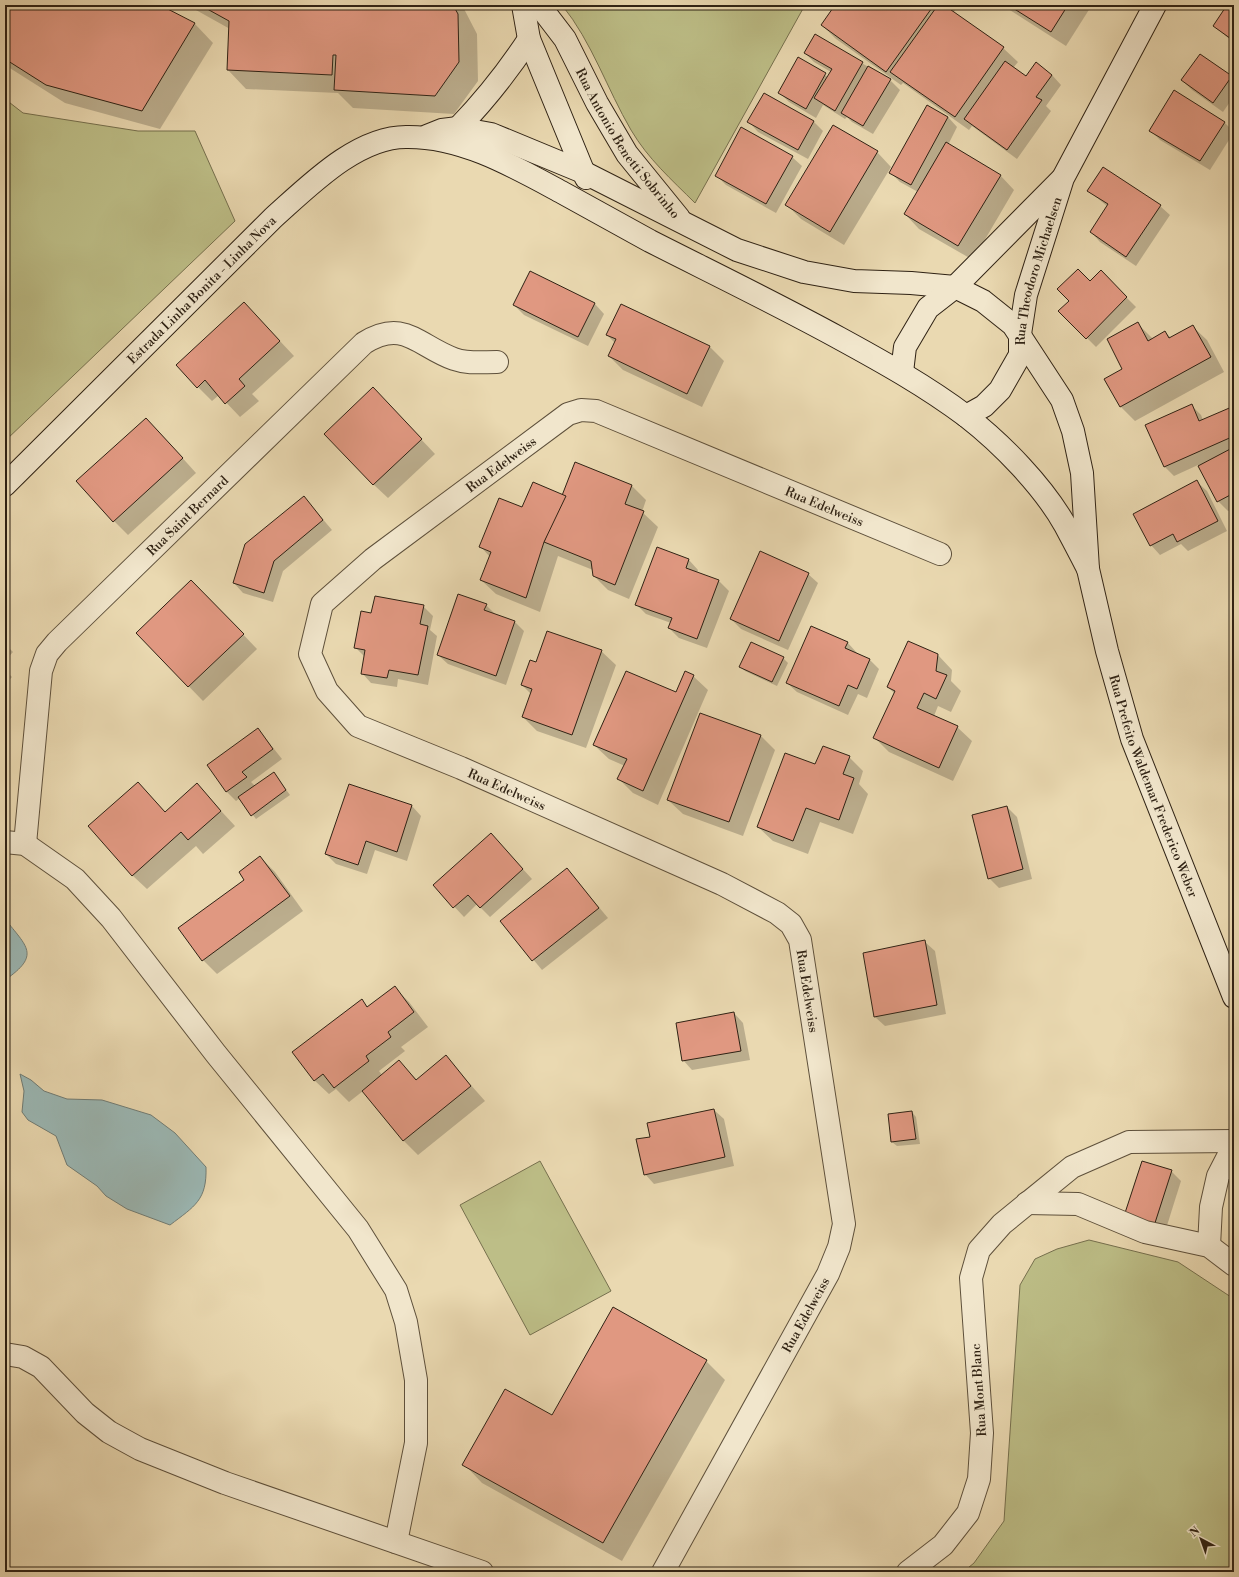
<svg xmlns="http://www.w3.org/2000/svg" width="1239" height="1577" font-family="'Libre Bodoni',serif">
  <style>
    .green { fill: #bdbe87; stroke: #76704e }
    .water { fill: #9bb8b5; stroke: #707c75 }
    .shadow { fill: #0003 }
    .building { fill: #e09881; stroke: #2f2214 }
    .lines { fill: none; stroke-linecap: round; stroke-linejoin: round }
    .street-casing { stroke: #5e503b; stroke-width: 24 }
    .secondary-casing { stroke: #2f2214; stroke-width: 24 }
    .street { stroke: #f1e6cc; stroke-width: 22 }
    .secondary { stroke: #f1e6cc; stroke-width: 22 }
    .labels { text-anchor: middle; stroke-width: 3; stroke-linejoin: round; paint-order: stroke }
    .street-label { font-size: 13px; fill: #2f2214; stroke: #f1e6cc }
  </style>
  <rect width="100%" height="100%" fill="#ead9b1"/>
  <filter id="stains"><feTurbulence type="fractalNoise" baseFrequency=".005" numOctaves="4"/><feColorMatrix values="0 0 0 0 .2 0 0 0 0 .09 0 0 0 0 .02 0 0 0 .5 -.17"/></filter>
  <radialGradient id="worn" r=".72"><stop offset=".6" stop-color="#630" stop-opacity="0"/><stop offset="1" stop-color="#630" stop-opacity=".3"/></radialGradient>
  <g class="green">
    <path d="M562 5H805L695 203C672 180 648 159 631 130 607 89 592 42 562 5Z"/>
    <polygon points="5,99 23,113 138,131 195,131 235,221 5,441"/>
    <polygon points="540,1161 611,1291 530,1335 460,1205"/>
    <polygon points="1089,1240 1178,1262 1234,1299 1234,1572 963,1572 974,1563 1004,1521 1020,1285 1035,1259 1057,1249"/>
  </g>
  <g class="water">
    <path d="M5 919C27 947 41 955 5 980Z"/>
    <path d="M20 1074 31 1080 44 1091 67 1099 102 1100 151 1115 175 1133 206 1167C207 1200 195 1206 170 1225L127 1209 106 1196 97 1186 67 1165 56 1136 28 1120 22 1112 24 1091Z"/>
  </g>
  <g class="shadow">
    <polygon points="5,5 158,5 195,24 213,43 160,129 65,103 5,65"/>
    <polygon points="187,5 462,5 477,34 478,81 454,114 353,108 338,93 246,89 228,70 230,29"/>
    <polygon points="836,5 952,5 956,9 953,13 1003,48 1018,62 1013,68 1026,77 1052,75 1061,85 1046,106 1051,111 1017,159 972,126 969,130 903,83 901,85 836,39 822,25"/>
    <polygon points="1002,5 1092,5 1066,46"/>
    <polygon points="1228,5 1234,5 1234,43 1214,26"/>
    <polygon points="815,35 890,80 900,90 873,134 852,122 847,117 845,119 823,105 816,118 789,102 779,92 798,59 828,77 831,72 814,62 805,53"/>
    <polygon points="1200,55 1234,80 1234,96 1223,112 1192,90 1182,80"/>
    <polygon points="764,94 814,122 823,131 808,159 758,132 749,122"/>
    <polygon points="928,106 948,117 957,127 948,145 1000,175 1014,190 973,260 919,229 905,214 918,192 900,182 891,173"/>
    <polygon points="1224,122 1234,132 1210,170 1160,140 1151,131"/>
    <polygon points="877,152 891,167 844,245 801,219 787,205"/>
    <polygon points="792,157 802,166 776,213 726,185 716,175"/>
    <polygon points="1089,191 1160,206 1170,215 1136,266 1100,242 1091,232 1108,207"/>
    <polygon points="530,272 595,304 604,314 588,346 524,315 514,305"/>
    <polygon points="1101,272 1136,307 1096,347 1060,311"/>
    <polygon points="244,303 294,356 252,394 259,401 240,417 219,395 212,401 198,387"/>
    <polygon points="1137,323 1153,339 1165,332 1171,338 1192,326 1207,340 1224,372 1135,421 1121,407 1105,379 1124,369"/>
    <polygon points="607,335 709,346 724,361 702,407 623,370 609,356 615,343"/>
    <polygon points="387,403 435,454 388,498 373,484"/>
    <polygon points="1192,406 1201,415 1203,420 1234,407 1234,508 1228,511 1218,501 1198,465 1174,476 1164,466"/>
    <polygon points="160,433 196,473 128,535 114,521"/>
    <polygon points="576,463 632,486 646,500 642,512 658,527 629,599 608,590 594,576 593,570 558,556 540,612 496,594 481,580 490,557 481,547 523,508 563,495"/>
    <polygon points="1197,482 1207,491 1227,531 1188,551 1181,544 1160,555 1151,545"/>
    <polygon points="304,497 332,530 283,571 273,602 243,593 234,583"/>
    <polygon points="658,549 689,560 698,570 697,573 719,581 729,591 707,648 679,638 669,628 671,623 646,614 637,605"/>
    <polygon points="808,574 818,583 788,650 741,629 731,619"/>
    <polygon points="206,595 257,649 203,701 137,633"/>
    <polygon points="486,605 496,615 515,622 524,631 506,685 448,664 438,655"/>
    <polygon points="423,606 433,616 430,630 437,636 428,685 398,679 397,687 371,683 362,673 365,657 355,647 372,614"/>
    <polygon points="812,627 848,643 857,653 857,654 870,660 879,669 867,698 858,694 848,715 797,692 787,683"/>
    <polygon points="5,644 13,652 5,661"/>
    <polygon points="601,651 616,665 586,748 537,731 523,717 531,694 522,685 537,663"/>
    <polygon points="938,655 952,670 951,681 961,691 951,712 938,706 934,716 957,727 972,741 953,781 889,752 875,738 895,694 888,687"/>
    <polygon points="783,658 788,663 777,686 745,671 740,667"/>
    <polygon points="5,670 12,677 5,685"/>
    <polygon points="693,676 708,690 658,805 633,793 619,779 625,766 609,759 594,745 676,694"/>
    <polygon points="258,729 282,759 251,782 255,786 274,773 290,795 256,819 240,798 236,801 227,792 208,765"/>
    <polygon points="761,736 775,750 743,836 683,814 668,800"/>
    <polygon points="849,757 863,771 859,784 868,794 853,834 820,822 808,854 773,841 758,827 816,765"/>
    <polygon points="138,783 166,813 197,785 235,826 203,854 196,846 147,889 132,875"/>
    <polygon points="349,785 412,806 421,816 407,861 375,850 367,874 336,864 326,854"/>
    <polygon points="1007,807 1017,817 1032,879 999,888 989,878"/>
    <polygon points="491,834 532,879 490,917 477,904 464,917 434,885"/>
    <polygon points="260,857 275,872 303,911 217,974 203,960"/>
    <polygon points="567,869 608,918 542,970 501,921"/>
    <polygon points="925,942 935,951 946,1014 885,1026 875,1017"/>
    <polygon points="395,988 409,1002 428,1027 401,1047 405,1051 379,1071 382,1075 399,1061 417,1080 446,1057 485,1101 418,1155 404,1141 363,1091 349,1102 336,1089 329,1094 314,1080 361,1000 368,1007"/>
    <polygon points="734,1013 743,1023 750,1060 692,1070 683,1060"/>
    <polygon points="714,1110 724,1119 734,1166 654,1184 645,1174"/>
    <polygon points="912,1112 916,1117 920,1144 897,1146 892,1142"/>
    <polygon points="1171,1171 1181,1181 1164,1235 1135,1226"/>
    <polygon points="706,1361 725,1380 622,1561 482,1483 464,1464 552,1416"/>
  </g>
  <g class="building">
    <polygon points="5,5 160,5 195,23 142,111 46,85 5,59"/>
    <polygon points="200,5 453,5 458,14 459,62 435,96 334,90 336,55 333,55 332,75 227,70 229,21"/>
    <polygon points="835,5 934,5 886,72 821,25"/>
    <polygon points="938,5 944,5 1004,47 955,117 890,72"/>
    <polygon points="1008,5 1068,5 1051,32"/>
    <polygon points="1227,5 1234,5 1234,41 1213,26"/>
    <polygon points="815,34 863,62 835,111 814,98 832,69 804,53"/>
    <polygon points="1200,54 1232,76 1213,103 1181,80"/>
    <polygon points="798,57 826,73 806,109 778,93"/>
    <polygon points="1005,61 1026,76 1036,62 1052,75 1036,97 1042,100 1007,150 964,119"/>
    <polygon points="868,66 891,79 863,126 841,113"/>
    <polygon points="1174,90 1225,122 1200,161 1149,131"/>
    <polygon points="764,93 814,121 798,150 747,122"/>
    <polygon points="927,105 948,117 911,185 889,173"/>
    <polygon points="833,125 878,151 830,232 785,205"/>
    <polygon points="741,127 793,156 766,204 715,176"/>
    <polygon points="946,142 1001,175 958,246 904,214"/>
    <polygon points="1103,167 1161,205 1126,257 1090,232 1108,204 1087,191"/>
    <polygon points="1078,269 1090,281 1101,270 1127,297 1086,339 1058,311 1069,301 1057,289"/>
    <polygon points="530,271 595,303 578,337 513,305"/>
    <polygon points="244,302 280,341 239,379 245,386 225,404 205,380 197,388 176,365"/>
    <polygon points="621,304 710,346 687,394 608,356 616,339 606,335"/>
    <polygon points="1138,322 1148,341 1165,331 1169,338 1193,325 1211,357 1120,407 1104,379 1122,369 1107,339"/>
    <polygon points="373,387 422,439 373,485 324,434"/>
    <polygon points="1192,404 1199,421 1234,406 1234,436 1164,467 1145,425"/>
    <polygon points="146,418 183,458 113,522 76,481"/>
    <polygon points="1234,447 1234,493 1217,502 1198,466"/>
    <polygon points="575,462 632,485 625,504 644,511 615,585 593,576 591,561 544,542"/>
    <polygon points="1197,480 1218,521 1177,542 1173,534 1150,546 1133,514"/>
    <polygon points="533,482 566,496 544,542 526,598 480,580 491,552 479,547 499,498 522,507"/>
    <polygon points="304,496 323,520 274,561 264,593 233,583 245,544"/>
    <polygon points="657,547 689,559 686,568 719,580 697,639 668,628 672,618 635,605"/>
    <polygon points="760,551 809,573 779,641 730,619"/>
    <polygon points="191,580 244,634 188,687 136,633"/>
    <polygon points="458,594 487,604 484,610 515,621 496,676 437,655"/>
    <polygon points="375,596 424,605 420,624 428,626 418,675 389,670 387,678 361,674 365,650 354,648 361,611 371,613"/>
    <polygon points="811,626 848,642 845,648 870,659 857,689 848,685 839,706 786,683"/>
    <polygon points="547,631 602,650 572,735 522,717 532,689 521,685 530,660 536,662"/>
    <polygon points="908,641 938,654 936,671 947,675 936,699 924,693 917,708 958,726 939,768 873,738 895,691 887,687"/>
    <polygon points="751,642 784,657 772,682 739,667"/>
    <polygon points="626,671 676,692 685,671 694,675 643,791 617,779 627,759 593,745"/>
    <polygon points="700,713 761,735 729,822 667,800"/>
    <polygon points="258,728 273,749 242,772 247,777 226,792 207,765"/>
    <polygon points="823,746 850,756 843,774 854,778 839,820 806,808 793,841 757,827 785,753 815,764"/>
    <polygon points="274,772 286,790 251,816 238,797"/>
    <polygon points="138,782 165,812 197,783 221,811 188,840 181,832 132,876 88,826"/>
    <polygon points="349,784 412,805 397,852 366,841 358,865 325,854"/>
    <polygon points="1007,806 1023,869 988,879 972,815"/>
    <polygon points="491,833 523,869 480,908 468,895 453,908 433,885"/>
    <polygon points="260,856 290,896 202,961 178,928 244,880 239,872"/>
    <polygon points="567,868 599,908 532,961 500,921"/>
    <polygon points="925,940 937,1005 874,1017 863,953"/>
    <polygon points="395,986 414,1012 388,1032 391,1037 366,1056 369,1061 334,1088 323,1074 314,1081 292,1052 362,999 367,1007"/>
    <polygon points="734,1012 741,1051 682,1061 676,1023"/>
    <polygon points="446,1055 471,1086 403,1141 362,1091 399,1060 416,1080"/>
    <polygon points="714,1109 725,1157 644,1175 636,1139 650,1137 647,1123"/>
    <polygon points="912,1111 916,1139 891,1142 888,1114"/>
    <polygon points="1142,1161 1172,1170 1154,1226 1124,1216"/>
    <polygon points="613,1307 707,1360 603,1543 462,1465 505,1389 552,1415"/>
  </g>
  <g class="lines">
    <g class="street-casing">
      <g id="street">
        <polyline points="5,842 25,844 75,879 111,918 216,1054 358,1229 396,1290 406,1322 416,1380 416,1443 396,1542"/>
        <path id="s1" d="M25 844 41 671 47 654 57 642 364 343C404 318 418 346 454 359 468 364 482 362 497 362"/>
        <polyline points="1027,1203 1078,1204 1145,1232 1209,1246 1234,1265"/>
        <polyline points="1209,1246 1211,1207 1218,1176 1234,1145"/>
        <polyline points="5,1354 23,1357 41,1367 85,1413 109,1432 140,1449 225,1483 482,1572"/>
        <path id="s2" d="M663 1572 828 1274 839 1247 844 1224 800 940 791 924 777 913 722 884 461 768 358 726 327 691 310 654 322 604 373 559 568 414 581 410 596 411 940 554"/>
        <polyline points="908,1572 943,1545 968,1513 979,1479 982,1433 971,1278 979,1250 1002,1224 1072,1167 1129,1142 1234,1141"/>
      </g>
    </g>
    <g class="secondary-casing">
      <g id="secondary">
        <polyline points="523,5 529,39 586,178"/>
        <path id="s3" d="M539 5 565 39 597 103 627 154 679 218"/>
        <path d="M458 128C485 100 508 71 529 39"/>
        <path id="s4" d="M427 136 442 130 458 128 491 134 583 172 737 250 804 272 854 281 911 283 955 287 983 301 1013 325 1062 400 1073 431 1082 473 1088 569 1107 651 1132 739 1234 997"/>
        <polyline points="902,372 905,347 928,308 955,287 1061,180"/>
        <path id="s5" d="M966 416 984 406 1000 390 1020 355V334L1026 295 1063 178 1155 5"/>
        <path id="s6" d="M5 485 273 218C308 187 356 137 406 137 462 136 515 167 563 193 592 209 621 225 650 241 713 273 777 304 839 338 883 362 926 386 966 416 1002 444 1043 486 1065 525 1073 540 1081 555 1088 569"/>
      </g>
    </g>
    <use href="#street" class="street"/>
    <use href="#secondary" class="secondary"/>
  </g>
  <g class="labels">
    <g class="street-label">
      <text dy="5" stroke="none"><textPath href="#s3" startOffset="165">Rua Antonio Benetti Sobrinho</textPath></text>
      <text dy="5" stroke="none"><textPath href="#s5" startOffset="170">Rua Theodoro Michaelsen</textPath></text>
      <text dy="5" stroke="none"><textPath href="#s6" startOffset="277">Estrada Linha Bonita - Linha Nova</textPath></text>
      <text dy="5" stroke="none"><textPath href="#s2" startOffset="1542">Rua Edelweiss</textPath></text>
      <text dy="5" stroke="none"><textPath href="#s2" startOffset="1902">Rua Edelweiss</textPath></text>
      <text dy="5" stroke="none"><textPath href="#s1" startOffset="389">Rua Saint Bernard</textPath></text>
      <text dy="5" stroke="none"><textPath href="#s4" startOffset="1119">Rua Prefeito Waldemar Frederico Weber</textPath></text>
      <text transform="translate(507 789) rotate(24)" y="5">Rua Edelweiss</text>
      <text transform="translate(808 991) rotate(81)" y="5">Rua Edelweiss</text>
      <text dy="5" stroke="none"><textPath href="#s2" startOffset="294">Rua Edelweiss</textPath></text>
      <text transform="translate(978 1390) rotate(-94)" y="5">Rua Mont Blanc</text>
    </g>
  </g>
  <rect width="1239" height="1577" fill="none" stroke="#ead9b1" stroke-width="20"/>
  <rect x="6" y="6" width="1227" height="1565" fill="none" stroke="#2f2214" stroke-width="2"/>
  <rect x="10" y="10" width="1219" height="1557" fill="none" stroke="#2f2214"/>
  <g transform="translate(1201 1539) rotate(319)" stroke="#f1e6cc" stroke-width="3" paint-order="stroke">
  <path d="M0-3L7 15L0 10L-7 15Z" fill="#2f2214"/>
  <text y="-6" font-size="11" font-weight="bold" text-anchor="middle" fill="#2f2214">N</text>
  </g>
  <rect width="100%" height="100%" filter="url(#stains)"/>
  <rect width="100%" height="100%" fill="url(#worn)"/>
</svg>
